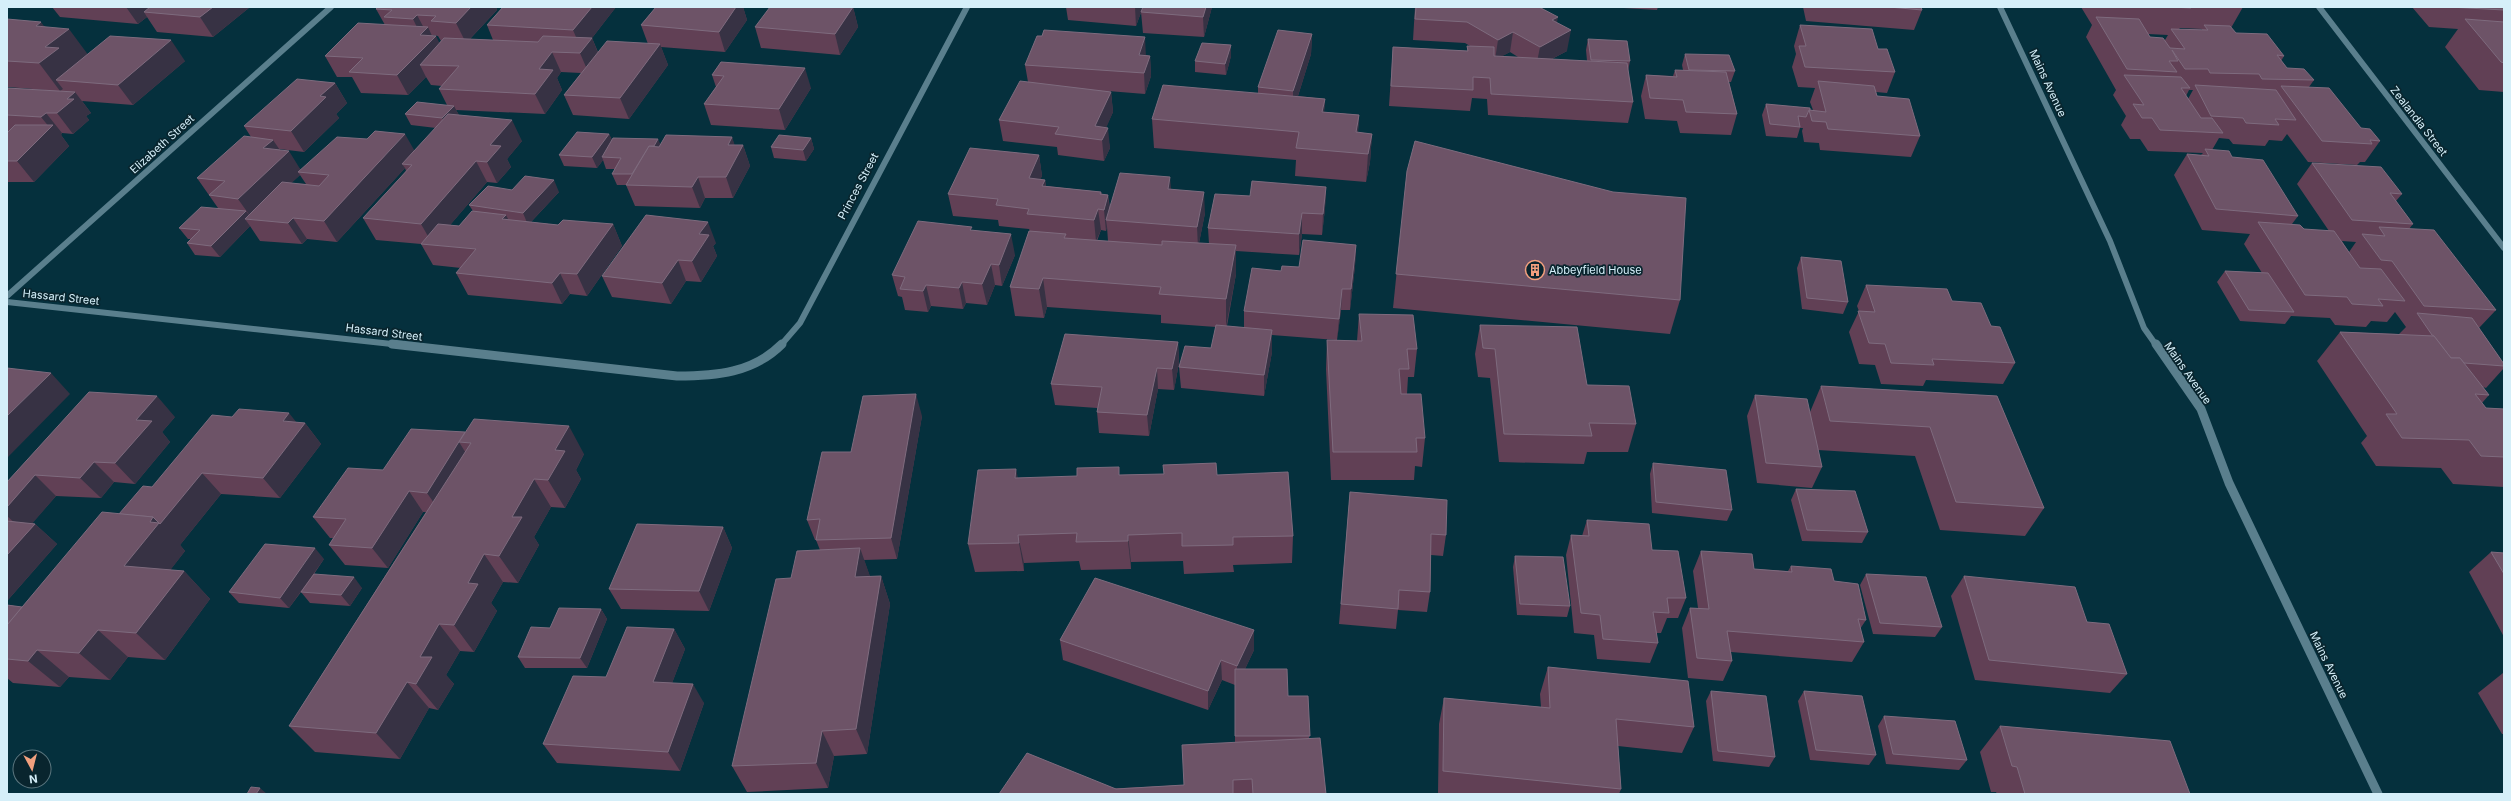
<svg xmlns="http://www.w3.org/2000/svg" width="2511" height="801" font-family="Inter,sans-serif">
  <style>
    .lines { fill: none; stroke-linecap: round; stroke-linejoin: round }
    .minor-far1 { stroke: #5a7f8d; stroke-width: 6 }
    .minor { stroke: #5a7f8d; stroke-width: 9 }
    .wall { fill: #614055; fill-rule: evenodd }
    .shaded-wall { fill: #373244 }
    .building { fill: #6d5367; stroke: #7e6b7e }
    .labels { text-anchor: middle; stroke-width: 3.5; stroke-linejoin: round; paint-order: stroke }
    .street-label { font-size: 11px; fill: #d5eff9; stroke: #09252e }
    .poi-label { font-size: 11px; fill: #d5eff9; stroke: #09252e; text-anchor: start }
  </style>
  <rect width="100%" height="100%" fill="#05303d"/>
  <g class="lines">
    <g class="minor-far1">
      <polyline points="2000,7 2110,241 2144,328 2156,345"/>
      <polyline points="2319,7 2504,248"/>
      <polyline points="7,296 331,7"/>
      <polyline points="7,302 401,345"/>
      <polyline points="781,345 800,323 967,7"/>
    </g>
    <g class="minor">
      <path d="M392 344 677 376C716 376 753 373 782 344"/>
      <polyline points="2156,344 2201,409 2229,483 2378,794"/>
    </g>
  </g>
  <g class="wall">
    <polygon points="52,7 250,7 213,37 157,32 147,17 138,24 60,17"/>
    <path d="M378 7H496L497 10 470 39 493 40 487 25 503 7H616L592 38 598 52 648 44 641 25 656 7H743L747 20 725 52 661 47 668 65 629 119 573 115 564 95 581 73 561 72 557 78 562 90 545 114 456 110 459 115 522 141 507 159 511 167 497 183 487 182 450 225 459 226 473 211 469 205 512 190 559 192 531 222 558 225 613 224 622 246 587 296 570 294 562 304 468 295 456 273 461 268 433 265 421 244 376 240 363 218 406 171 405 168 337 242 307 239 302 244 260 241 250 226 220 257 195 255 187 243 191 239H188L179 228 218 208 197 178 251 137 244 126 335 83 347 103 336 114 339 118 304 152 279 149 301 170 414 151 436 128 411 125 405 114 447 105 439 89 442 86 431 85 426 77 408 95 361 93 352 77H337L325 56 385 25 376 9ZM432 35 438 36 441 41 439 43ZM300 175 306 184 291 183Z"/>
    <polygon points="853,7 858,27 840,55 761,48 755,27"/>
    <polygon points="1066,7 1143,7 1136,26 1068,20"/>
    <polygon points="1212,7 1204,37 1143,33 1141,12"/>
    <path d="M1415 7H1539L1557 23 1567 51 1552 59 1587 61 1586 50 1588 39 1630 61 1628 71 1633 102 1628 123 1488 115 1487 99 1472 98 1470 111 1389 106 1393 47 1467 51V46H1470L1465 43 1413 40ZM1510 52 1518 57 1502 56Z"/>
    <polygon points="1607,7 1658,7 1657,10"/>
    <polygon points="1803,7 1921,7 1922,10 1914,30 1806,21"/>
    <path d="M2081 7H2243L2231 28 2236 33 2284 56 2281 61 2287 68 2314 80 2309 87 2361 128 2380 141 2365 162H2360L2357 165 2308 162 2287 134 2282 141 2269 140 2265 146 2233 144 2229 139 2219 138 2212 150 2232 157 2298 216 2292 224 2304 229 2329 231 2297 184 2312 163 2402 194 2396 201 2413 224 2409 229 2496 310 2479 328 2504 364V368L2486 388 2483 387 2489 395 2482 403 2486 408 2504 409V487L2453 484 2441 468 2376 466 2361 443 2367 436 2317 361 2340 332 2399 334 2406 327 2395 312 2387 322 2371 321 2366 327 2335 325 2330 318 2291 316 2285 324 2240 321 2217 282 2225 271 2262 273 2244 244 2250 234 2202 230 2174 175 2187 154 2201 155 2203 153 2148 151 2140 139H2130L2121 125 2126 116 2113 95 2116 90 2086 37 2092 25ZM2180 28 2202 29V30L2179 29ZM2148 34 2168 35 2165 40 2150 37ZM2189 90H2193L2188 99 2186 96ZM2342 241 2356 242 2349 252Z"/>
    <polygon points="2412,7 2504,7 2504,92 2479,90 2445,47 2458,29 2429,27"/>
    <polygon points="7,19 44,26 87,54 185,61 133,105 82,101 91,113 86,116 89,120 73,134 62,133 61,135 69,146 34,182 7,182 7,133 8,132 7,131 7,88 46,90 7,87"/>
    <polygon points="1800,25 1878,49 1895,72 1887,93 1876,92 1877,96 1920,136 1911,157 1820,150 1819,143 1804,142 1802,131 1803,128 1800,128 1797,138 1766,136 1762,115 1766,104 1813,110 1810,102 1815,88 1798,87 1792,67 1796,54 1794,46"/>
    <polygon points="1312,34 1311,54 1298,96 1325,99 1324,112 1359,115 1358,133 1372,134 1370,162 1366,182 1295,176 1296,160 1154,148 1152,119 1258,93 1258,87"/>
    <polygon points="1231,45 1231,56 1226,75 1195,72 1195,61"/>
    <polygon points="1685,54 1735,71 1731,82 1729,82 1737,114 1731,135 1680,133 1677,121 1645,119 1641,96 1646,75 1673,76 1675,70 1683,70 1682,65"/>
    <polygon points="1146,55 1150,56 1151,76 1145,94 1108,91 1111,92 1113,112 1106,127 1110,148 1104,161 1058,155 1057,147 1003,141 999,120 1028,82 1025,65"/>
    <polygon points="721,62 811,88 785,130 711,125 704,104 716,87 712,75"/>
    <polygon points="609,134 612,140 660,144 732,137 734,145 743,145 750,166 733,198 705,198 700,208 635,206 626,185 617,185 612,174 615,169 606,169 603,160 597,168 564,166 559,155"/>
    <polygon points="811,138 814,149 806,161 774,158 771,147"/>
    <path d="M1039 155 1042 176 1040 179 1045 180 1046 186 1101 192 1102 194 1108 195 1110 208 1171 189 1205 213 1199 243 1209 244 1208 228 1250 196 1326 187 1325 208 1322 235 1302 234 1299 255 1236 251V274L1227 326 1244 328V311L1281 271 1299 267 1356 245 1355 266 1350 310H1341L1337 340 1357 341 1359 314 1417 349 1414 377H1408L1407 394 1425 438 1422 467 1415 466 1414 480H1331L1326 369 1327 340H1336L1272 335V352L1264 396 1181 388 1179 367 1211 348 1216 327 1161 323V315L1047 307 1044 318 1015 316 1010 287 1030 231 1029 229 999 226 998 220 953 216 948 194ZM1107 227 1108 241H1097L1101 230 1106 231Z"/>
    <polygon points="1407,171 1613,192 1680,300 1670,334 1393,308"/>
    <polygon points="973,231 1015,255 1002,286 995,285 987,305 966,303 963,309 931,306 928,312 905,310 902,297 898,296 892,275"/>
    <polygon points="716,243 713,246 717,256 701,282 686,281 671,304 612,297 602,276"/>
    <polygon points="1801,257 1848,302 1843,314 1802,309 1797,268"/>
    <polygon points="1866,285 1952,301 1991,326 2015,363 2003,384 1926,380 1923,386 1881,384 1875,365 1859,364 1849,332 1859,311 1857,306"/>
    <polygon points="1480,325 1587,385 1636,424 1628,452 1587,452 1584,464 1499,462 1490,378 1478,377 1475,354"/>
    <polygon points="1178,342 1179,363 1174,390 1158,389 1149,436 1099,433 1097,412 1097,408 1055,405 1051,384"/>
    <polygon points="1821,386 1997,396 2044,508 2025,536 1940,530 1915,456 1818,450 1822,467 1812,488 1757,483 1747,416 1755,395 1810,412"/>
    <polygon points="922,416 897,559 864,560 870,577 881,576 890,604 867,754 834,756 828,788 747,792 732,766 791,578 820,550 816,540 815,540 807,520 851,452"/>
    <polygon points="175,417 162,432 170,442 135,484 114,482 101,498 56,496 32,523 35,524 57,544 7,601 7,482"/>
    <polygon points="296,422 305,423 321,444 280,498 221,494 180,545 185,551 170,570 184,571 210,599 165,660 128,657 110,680 69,677 60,687 13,683 7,678 7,605 22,607 119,514 152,487"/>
    <polygon points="465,433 584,454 576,470 581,479 565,508 551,507 534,537 539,545 518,583 503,582 491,603 497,611 474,652 460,651 446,675 454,684 438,710 429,708 400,759 315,752 289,726 426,512 423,512 388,568 345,565 329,545 333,538 330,538 313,517 383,470"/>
    <polygon points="1653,463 1732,510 1727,521 1652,513 1650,474"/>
    <polygon points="1120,475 1217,475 1293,536 1292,563 1233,565 1234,572 1184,574 1183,561 1131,562 1131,569 1081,570 1079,561 1024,563 1024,571 975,572 968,544 1018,478"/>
    <polygon points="1796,489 1868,532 1862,543 1802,541 1791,500"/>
    <polygon points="1350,492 1446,535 1443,556 1431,555 1430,592 1427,612 1398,610 1396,629 1339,624"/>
    <polygon points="1587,520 1652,550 1686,598 1678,618 1667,618 1661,633 1656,633 1658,643 1650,663 1597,659 1594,635 1574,633 1566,555 1571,535 1582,536"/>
    <polygon points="723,527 732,548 709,611 621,609 609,589"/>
    <polygon points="1701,551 1754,569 1788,571 1791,566 1834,581 1866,620 1860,629 1864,642 1852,662 1731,652 1732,661 1723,681 1688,678 1682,628 1690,608 1698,608 1693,571"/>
    <polygon points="2491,552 2504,553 2504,637 2469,572"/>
    <polygon points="1515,556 1570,606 1567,617 1517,615 1513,567"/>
    <polygon points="324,559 314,574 362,588 350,606 310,603 301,592 289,608 239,603 229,592"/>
    <polygon points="1866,574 1942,627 1935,637 1873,634 1860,585"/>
    <polygon points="1964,576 2087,622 2127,674 2110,693 1975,680 1951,596"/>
    <polygon points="601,609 607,619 587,668 525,668 518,657 550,628"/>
    <polygon points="674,629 685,649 672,683 704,703 680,771 557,763 543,744 606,677"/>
    <polygon points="1254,630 1254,650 1245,669 1288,696 1308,696 1309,738 1326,794 999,794 1184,785 1235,742 1235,685 1222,680 1208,710 1063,660 1060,640"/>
    <polygon points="1548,667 1694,727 1682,753 1618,746 1621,789 1619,794 1438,794 1439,724 1444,698 1541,707 1540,694"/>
    <polygon points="2503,673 2504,674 2504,734 2502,734 2478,693"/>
    <polygon points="1711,691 1775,757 1769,767 1713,761 1706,701"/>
    <polygon points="1804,691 1876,755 1869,765 1810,760 1798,701"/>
    <polygon points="1884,716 1967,760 1959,770 1886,764 1878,726"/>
    <polygon points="2000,726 2190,794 1997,794 1996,792 1991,792 1980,752"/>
  </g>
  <g class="shaded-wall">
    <polygon points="126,7 159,7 144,12 147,17 138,24"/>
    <polygon points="213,7 250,7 213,37 200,17"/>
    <polygon points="471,7 496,7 497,10 466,43 456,23"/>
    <polygon points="592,7 616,7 592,38 600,58 589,74 580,53 582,51 573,30"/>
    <polygon points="736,7 743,7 747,20 725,52 719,32"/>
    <polygon points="853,7 858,27 840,55 835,34"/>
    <polygon points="1135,7 1143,7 1136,26"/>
    <polygon points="1206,7 1212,7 1204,37 1203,17"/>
    <polygon points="417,15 425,30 428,27 433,38 436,36 446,56 420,65 426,77 408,95 397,75 426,46 413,19"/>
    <polygon points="1558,17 1554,38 1552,20"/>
    <polygon points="41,22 54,40 69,29 89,56 56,80 63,89 60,91 39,63 45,47 36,26"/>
    <polygon points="1571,30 1567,51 1536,67 1540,47"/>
    <polygon points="1513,32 1510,52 1495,60 1498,40"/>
    <polygon points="1312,34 1311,54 1293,112 1293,91"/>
    <polygon points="1145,37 1146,57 1139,55"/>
    <polygon points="171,40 185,61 133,105 118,85"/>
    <polygon points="660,44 668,65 629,119 620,98"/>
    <polygon points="1231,45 1231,56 1226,75 1225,64"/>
    <polygon points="552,52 561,72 557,78 562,90 545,114 535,94 539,69"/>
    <polygon points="1150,56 1151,76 1145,94 1144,73"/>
    <polygon points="805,68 811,88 785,130 779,109"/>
    <polygon points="335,83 347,103 336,114 339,118 304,152 291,131 320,96"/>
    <polygon points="75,92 91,113 86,116 89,120 73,134 57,113 67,99"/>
    <polygon points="1111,92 1113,112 1101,140 1095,126"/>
    <polygon points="1325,99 1323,127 1322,112"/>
    <polygon points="454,106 460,117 448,129 442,118"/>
    <polygon points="46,113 62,133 61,135 69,146 34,182 17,161 50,128 41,117"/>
    <polygon points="1359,115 1357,144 1356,132"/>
    <polygon points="512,120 522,141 507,159 511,167 497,183 487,162 490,145"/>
    <polygon points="1108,128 1110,148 1104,161 1102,140"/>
    <polygon points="405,134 417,155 402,164 405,168 337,242 324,221"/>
    <polygon points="609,134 614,145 602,157 603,160 597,168 592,157"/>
    <polygon points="1372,134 1370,162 1366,182 1368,154"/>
    <polygon points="732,137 738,155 743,145 750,166 733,198 726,177 728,145"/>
    <polygon points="811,138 814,149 806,161 803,150"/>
    <polygon points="658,139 663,150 647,159"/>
    <polygon points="273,140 284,156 289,151 302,172 298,172 300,175 253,220 238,199 263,148"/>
    <polygon points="1039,155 1042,176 1032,200 1029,178"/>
    <polygon points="476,161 487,182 433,245 421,224"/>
    <polygon points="698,177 705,198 700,208 692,187"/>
    <polygon points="1170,177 1172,198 1168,189"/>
    <polygon points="554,180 559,192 528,225 523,213"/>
    <polygon points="1045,180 1048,201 1042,186"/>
    <polygon points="1326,187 1325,208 1322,235 1323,214"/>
    <polygon points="1204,192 1205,213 1198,248 1197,227"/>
    <polygon points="1108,195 1110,216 1106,220 1107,227 1106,231 1104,210"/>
    <polygon points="1098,209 1101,230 1096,241 1094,220"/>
    <polygon points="246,211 253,220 245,219 250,226 220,257 211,246"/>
    <polygon points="1302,213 1302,234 1299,255 1299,234"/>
    <polygon points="506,215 517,236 502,219"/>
    <polygon points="293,218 307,239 302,244 288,223"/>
    <polygon points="708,222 716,243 713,246 717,256 701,282 692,261 699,234"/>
    <polygon points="613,224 622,246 587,296 577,274"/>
    <polygon points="1011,234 1015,255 1002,286 999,265"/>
    <polygon points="1236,245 1236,274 1226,327 1226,299"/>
    <polygon points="1356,245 1355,266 1350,310 1351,289"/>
    <polygon points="678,260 686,281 671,304 662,283"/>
    <polygon points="991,264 995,285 987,305 982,284"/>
    <polygon points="560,273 570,294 562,304 552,283"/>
    <polygon points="1043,278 1047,307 1044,318 1039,289"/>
    <polygon points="962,282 966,303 963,309 959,288"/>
    <polygon points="926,285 931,306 928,312 923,291"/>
    <polygon points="1342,289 1341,310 1337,341 1339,319"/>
    <polygon points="1272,330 1272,352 1264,396 1264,375"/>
    <polygon points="1178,342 1179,363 1174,390 1172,369"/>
    <polygon points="1157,368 1158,389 1149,436 1147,415"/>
    <polygon points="51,373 70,394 7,458 7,416"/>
    <polygon points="916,394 922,416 897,559 891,538"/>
    <polygon points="157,396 175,417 162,432 170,442 135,484 115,463 136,420"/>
    <polygon points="289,413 301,428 305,423 321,444 280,498 263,478 283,421"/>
    <polygon points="569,426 584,454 576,470 581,479 565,508 548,480 555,450"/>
    <polygon points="465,432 478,453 471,443 459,442 472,463 441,513 427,493"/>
    <polygon points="94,462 114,482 101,498 80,478"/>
    <polygon points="1016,469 1022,497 1015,478"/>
    <polygon points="202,473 221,494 180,545 185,551 152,594 124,566 153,517"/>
    <polygon points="35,475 56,496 25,532 7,516 7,507"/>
    <polygon points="534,479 551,507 534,537 539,545 518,583 499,556 512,517"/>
    <polygon points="409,491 423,512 388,568 372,548"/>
    <polygon points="35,524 57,544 7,601 7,555"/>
    <polygon points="723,527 732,548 709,611 699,591"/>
    <polygon points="1018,535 1024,563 1024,571 1019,543"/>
    <polygon points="1128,535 1131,562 1131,569 1128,541"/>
    <polygon points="315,548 324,559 289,608 280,598"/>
    <polygon points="860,548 870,576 865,605 855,577"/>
    <polygon points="484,554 503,582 491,603 497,611 474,652 454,625 468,583"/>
    <polygon points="184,571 210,599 165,660 136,633"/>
    <polygon points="881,576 890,604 867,754 856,729"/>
    <polygon points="354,577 362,588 350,606 341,595"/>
    <polygon points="601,609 607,619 587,668 580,658"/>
    <polygon points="439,624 460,651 446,675 454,684 438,710 416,684 420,657"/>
    <polygon points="674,629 685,649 665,702 653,682"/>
    <polygon points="98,630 128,657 110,680 79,653"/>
    <polygon points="1254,630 1254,650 1237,686 1237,666"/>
    <polygon points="37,650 69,677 60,687 28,661"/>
    <polygon points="1221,660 1222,680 1208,710 1208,691"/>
    <polygon points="407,682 429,708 400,759 376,733"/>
    <polygon points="693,684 704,703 680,771 668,752"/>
    <polygon points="822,731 834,756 828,788 816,763"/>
    <polygon points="260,788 267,794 256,794"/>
  </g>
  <g class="building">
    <polygon points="150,7 213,7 200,17 144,12"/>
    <polygon points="378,7 471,7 456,23 431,21 436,16 417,15 413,19 384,17 392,10 376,9"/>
    <polygon points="503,7 592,7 573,30 487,25"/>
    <polygon points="656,7 736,7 719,32 641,25"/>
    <polygon points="770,7 853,7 835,34 755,27"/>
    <polygon points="1143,7 1206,7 1203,17 1141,12"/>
    <polygon points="1416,7 1539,7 1558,17 1552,20 1571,30 1540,47 1513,32 1498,40 1467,22 1415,19"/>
    <polygon points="1889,7 1921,7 1922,10"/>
    <polygon points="2171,7 2190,7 2191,8"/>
    <polygon points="2449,7 2504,7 2504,10"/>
    <polygon points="2096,17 2139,19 2150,37 2163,38 2170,48 2185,49 2171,29 2208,30 2204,25 2230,26 2236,33 2267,34 2284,56 2277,55 2287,68 2304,69 2314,80 2262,79 2259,74 2210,73 2208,69 2185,69 2172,50 2178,61 2169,61 2177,72 2127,69"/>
    <polygon points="7,19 41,22 36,26 69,29 45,47 59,48 39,63 7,61"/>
    <polygon points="2465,19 2504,22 2504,63 2501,62"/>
    <polygon points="358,23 428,27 420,35 436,36 397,75 349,72 363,58 325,56"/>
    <polygon points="1800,25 1872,29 1878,49 1887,49 1895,72 1805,67 1799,46 1806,46"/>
    <polygon points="1044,30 1145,37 1139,55 1150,56 1144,73 1025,65 1037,36 1042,36"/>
    <polygon points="1278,30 1312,34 1293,91 1258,87"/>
    <polygon points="110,36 171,40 118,85 56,80"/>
    <polygon points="543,36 592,38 580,53 552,52 539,69 553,70 535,94 439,89 459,66 420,65 444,38 538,42"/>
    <polygon points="1588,39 1627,41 1630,61 1591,60"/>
    <polygon points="607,41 660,44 620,98 564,95"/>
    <polygon points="1202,43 1231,45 1225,64 1195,61"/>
    <polygon points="1467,46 1494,47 1494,56 1627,63 1633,102 1491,94 1490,78 1473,77 1473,90 1391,86 1393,47 1468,51"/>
    <polygon points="1685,54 1729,55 1735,71 1689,70"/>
    <polygon points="721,62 805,68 779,109 704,104 724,76 712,75"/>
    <polygon points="1675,70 1726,72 1737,114 1686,112 1683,100 1650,98 1646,75 1677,77"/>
    <polygon points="2124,75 2181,77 2190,88 2181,88 2201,118 2212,118 2223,133 2160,130 2152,118 2142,118 2133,104 2144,105"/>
    <polygon points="297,79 335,83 320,96 326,97 291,131 244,126"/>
    <polygon points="1020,81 1111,92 1095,126 1108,128 1102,140 1055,134 1059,127 999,120"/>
    <polygon points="1818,81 1874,86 1877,96 1909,99 1920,136 1828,129 1826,122 1812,121 1809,110 1826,112"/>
    <polygon points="1163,85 1325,99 1322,112 1359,115 1356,132 1372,134 1368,154 1296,148 1299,132 1152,119"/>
    <polygon points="2195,85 2276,90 2296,120 2275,119 2279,125 2246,123 2243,118 2211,116"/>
    <polygon points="2281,86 2329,88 2361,128 2370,129 2380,141 2370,140 2372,144 2322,141"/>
    <polygon points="7,88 75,92 67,99 74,99 57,113 46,113 41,117 7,115"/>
    <polygon points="417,102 454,106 442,118 405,114"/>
    <polygon points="1766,104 1810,108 1810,110 1809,110 1806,117 1798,116 1800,127 1770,124"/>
    <polygon points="448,114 512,120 490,145 501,146 487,162 476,161 421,224 363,218 412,165 402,164"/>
    <polygon points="15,125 53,125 17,161 7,161 7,133"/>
    <polygon points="375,131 405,134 324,221 293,218 288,223 245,219 282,182 319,186 329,175 298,172 337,137 367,139"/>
    <polygon points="577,132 609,134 592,157 559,155"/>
    <polygon points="666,135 732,137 728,145 743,145 726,177 698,177 692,187 626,185 649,146 659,147"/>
    <polygon points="779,135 811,138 803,150 771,147"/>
    <polygon points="244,136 273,140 263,148 289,151 238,199 209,195 225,181 197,178"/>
    <polygon points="613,138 658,139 654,146 649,146 632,174 612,174 621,158 602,157"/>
    <polygon points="1415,141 1613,192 1686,198 1680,300 1396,274 1407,171"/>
    <polygon points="970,148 1039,155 1029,178 1045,180 1042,186 1101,192 1100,194 1108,195 1104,210 1098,209 1094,220 1027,214 1029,209 996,205 998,199 948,194"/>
    <polygon points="2205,149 2229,151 2232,157 2263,160 2298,216 2216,209 2187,154 2209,156"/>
    <polygon points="2312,163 2381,167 2402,194 2390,193 2413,224 2352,220"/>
    <polygon points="1120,173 1170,177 1168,189 1204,192 1197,227 1106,220"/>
    <polygon points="525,176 554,180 523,213 469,205 488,186 512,190"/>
    <polygon points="1252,181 1326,187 1323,214 1302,213 1299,234 1208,228 1215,194 1250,196"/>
    <polygon points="201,207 246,211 211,246 187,243 200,230 179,228"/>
    <polygon points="472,211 506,215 502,219 558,225 563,220 613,224 577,274 560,273 552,283 456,273 476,249 421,244 438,224 459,226"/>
    <polygon points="646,215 708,222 699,234 709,235 692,261 678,260 662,283 602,276"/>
    <polygon points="918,221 972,227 970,230 1011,234 999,265 991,264 982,284 962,282 959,288 926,285 923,291 900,289 905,277 892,275"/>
    <polygon points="2258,222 2300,225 2304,229 2334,231 2360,268 2381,269 2405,301 2378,299 2383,306 2352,304 2347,297 2305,295"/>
    <polygon points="2379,227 2434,230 2496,310 2424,306 2392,261 2381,260 2362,234 2385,236"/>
    <polygon points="1029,231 1066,234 1064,238 1162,245 1162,241 1236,245 1226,299 1159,294 1161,287 1043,278 1039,289 1010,287"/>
    <polygon points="1303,240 1356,245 1351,289 1342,289 1339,319 1244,311 1252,268 1281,271 1282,266 1299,267"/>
    <polygon points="1801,257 1841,261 1848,302 1807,298"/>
    <polygon points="2225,271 2268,273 2294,312 2249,310"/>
    <polygon points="1866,285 1947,289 1952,301 1981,303 1991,326 2000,327 2015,363 1932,359 1934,365 1891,363 1885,344 1869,343 1858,311 1875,312"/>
    <polygon points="2417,313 2472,318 2504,364 2504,366 2464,363 2460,358 2451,358 2434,336 2432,335"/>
    <polygon points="1359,314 1413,315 1417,349 1407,349 1409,369 1399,369 1401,394 1421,394 1425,438 1416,438 1417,452 1333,452 1327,340 1362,341"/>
    <polygon points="1216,325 1272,330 1264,375 1179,367 1185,346 1211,348"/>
    <polygon points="1480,325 1577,327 1587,385 1629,386 1636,424 1589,423 1592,436 1504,434 1495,349 1483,348"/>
    <polygon points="2340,332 2434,336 2451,358 2460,358 2489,395 2475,394 2486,408 2504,409 2504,457 2481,456 2469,440 2402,438 2386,414 2397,414"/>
    <polygon points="1065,334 1178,342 1172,369 1157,368 1147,415 1097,412 1102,387 1051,384"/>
    <polygon points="7,368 51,373 7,416"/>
    <polygon points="1821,386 1997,396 2044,508 1956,502 1930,427 1830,421"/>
    <polygon points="89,392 157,396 136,420 152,421 115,463 94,462 80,478 35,475 7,507 7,482"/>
    <polygon points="916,394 891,538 816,540 820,519 807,520 822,452 851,452 863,396"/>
    <polygon points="1755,395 1807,399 1822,467 1766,463"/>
    <polygon points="239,409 289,413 283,421 305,423 263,478 202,473 160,524 153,517 119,514 143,486 152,487 212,415 232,417"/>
    <polygon points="474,419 569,426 555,450 565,451 548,480 534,479 512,517 522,517 499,556 484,554 468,583 478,584 454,625 439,624 420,657 432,657 416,684 407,682 376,733 289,726 471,443 459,442"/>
    <polygon points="411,429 465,432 427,493 409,491 372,548 329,545 346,519 313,517 348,468 383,470"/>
    <polygon points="1216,463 1217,475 1288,472 1293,536 1233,537 1233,545 1182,546 1182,533 1128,535 1128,541 1076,542 1077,533 1018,535 1019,543 968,544 978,470 1016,469 1015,478 1077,476 1077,468 1119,467 1119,475 1164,474 1163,465"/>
    <polygon points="1653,463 1726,470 1732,510 1656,502"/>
    <polygon points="1796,489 1855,491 1868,532 1807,530"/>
    <polygon points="1350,492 1447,500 1446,535 1431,534 1430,592 1399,590 1398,609 1341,604"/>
    <polygon points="102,512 153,517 150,522 159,523 124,566 184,571 136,633 98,630 79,653 37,650 28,661 7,659 7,625"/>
    <polygon points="1587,520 1649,524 1652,550 1678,551 1686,598 1667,598 1669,613 1653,612 1658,643 1603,639 1600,615 1581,613 1571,535 1589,536"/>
    <polygon points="7,521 35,524 7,555"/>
    <polygon points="637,524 723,527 699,591 609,589"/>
    <polygon points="265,544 315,548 280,598 229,592"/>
    <polygon points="860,548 855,577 881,576 856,729 822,731 816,763 732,766 776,579 791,578 797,551"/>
    <polygon points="1701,551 1752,554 1754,569 1792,572 1791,566 1831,569 1834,581 1858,584 1866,620 1858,619 1864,642 1727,631 1732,661 1697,658 1690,608 1709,609"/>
    <polygon points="2491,552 2504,553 2504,574"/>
    <polygon points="1515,556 1563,557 1570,606 1520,604"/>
    <polygon points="314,574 354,577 341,595 301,592"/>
    <polygon points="1866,574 1926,577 1942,627 1880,623"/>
    <polygon points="1964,576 2075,587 2087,622 2109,624 2127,674 1989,660"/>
    <polygon points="1095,578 1254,630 1237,666 1221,660 1208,691 1060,640"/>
    <polygon points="7,605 22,607 7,625"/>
    <polygon points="559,608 601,609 580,658 518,657 531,627 550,628"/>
    <polygon points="627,627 674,629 653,682 693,684 668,752 543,744 573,676 606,677"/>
    <polygon points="1548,667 1688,681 1694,727 1616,719 1621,789 1443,771 1444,698 1550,708"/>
    <polygon points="1235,669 1287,669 1288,696 1308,696 1310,736 1235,736"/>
    <polygon points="1711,691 1766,696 1775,757 1718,751"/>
    <polygon points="1804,691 1862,696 1876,755 1816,750"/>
    <polygon points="1884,716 1955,721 1967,760 1893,754"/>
    <polygon points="2000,726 2170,741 2190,794 2025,794 2017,767 2012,766"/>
    <polygon points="1320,738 1326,794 1253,794 1252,779 1233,780 1233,794 999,794 1027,753 1116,789 1184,785 1182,745"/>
    <polygon points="251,787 260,788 256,794 247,794"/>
  </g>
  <defs>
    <g id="building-ring" transform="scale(1)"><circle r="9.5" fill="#09252e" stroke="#f2a07e" stroke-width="1.5"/><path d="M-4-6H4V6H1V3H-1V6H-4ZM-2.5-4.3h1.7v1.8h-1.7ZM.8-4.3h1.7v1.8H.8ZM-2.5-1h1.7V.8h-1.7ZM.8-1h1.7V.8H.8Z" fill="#f2a07e"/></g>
  </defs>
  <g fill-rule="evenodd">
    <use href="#building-ring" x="1535" y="270"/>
  </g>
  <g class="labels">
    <g class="street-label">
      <text transform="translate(2048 83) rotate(65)" y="4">Mains Avenue</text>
      <text transform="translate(2419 121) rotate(52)" y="4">Zealandia Street</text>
      <text transform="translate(162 144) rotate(-42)" y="4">Elizabeth Street</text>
      <text transform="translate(858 186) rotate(-62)" y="4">Princes Street</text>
      <text transform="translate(61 297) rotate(6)" y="4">Hassard Street</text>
      <text transform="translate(384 332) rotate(7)" y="4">Hassard Street</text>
      <text transform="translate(2188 373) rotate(55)" y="4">Mains Avenue</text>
      <text transform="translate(2329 665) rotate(64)" y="4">Mains Avenue</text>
    </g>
    <g class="poi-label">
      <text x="1549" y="274">Abbeyfield House</text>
    </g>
  </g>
  <rect width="2511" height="801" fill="none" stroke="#d5eff9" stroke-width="16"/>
  <g transform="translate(32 769) rotate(173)"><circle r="19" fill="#09252e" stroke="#5b767f"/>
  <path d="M0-3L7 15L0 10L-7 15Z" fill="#f2a07e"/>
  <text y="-6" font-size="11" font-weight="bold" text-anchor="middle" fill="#d5eff9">N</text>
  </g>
</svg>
